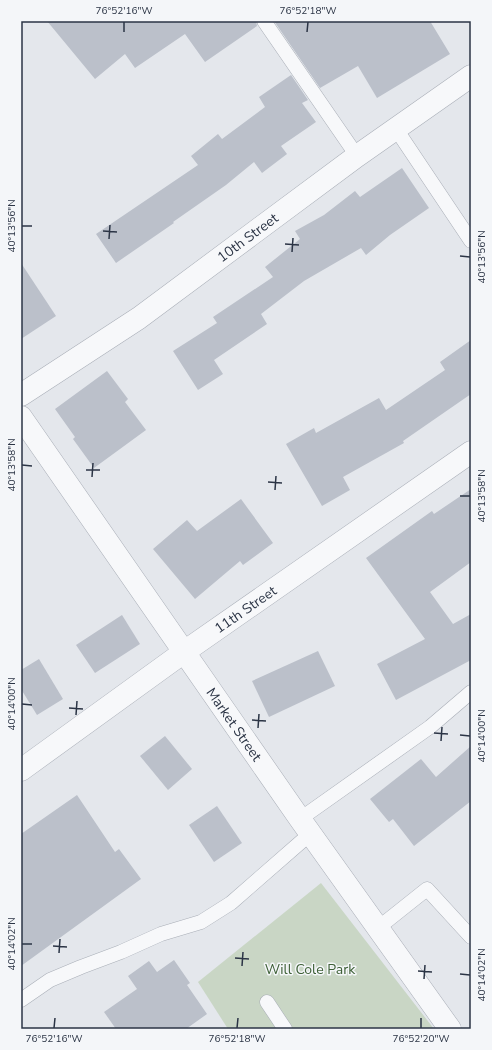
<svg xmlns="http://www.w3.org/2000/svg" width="492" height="1050" font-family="'Nunito Sans',sans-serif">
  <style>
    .green { fill: #c9d6c5 }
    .building { fill: #bbc0ca }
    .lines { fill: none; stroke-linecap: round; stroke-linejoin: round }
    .service-casing { stroke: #a9aeb7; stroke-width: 15 }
    .minor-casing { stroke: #a9aeb7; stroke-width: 23 }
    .service { stroke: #f7f8fa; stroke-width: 14 }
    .minor { stroke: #f7f8fa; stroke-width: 22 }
    .ticks { fill: none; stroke: #2b3445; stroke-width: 1.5 }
    .labels { text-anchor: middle; stroke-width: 3; stroke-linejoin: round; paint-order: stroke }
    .street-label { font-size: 14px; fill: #2b3445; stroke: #f4f6f9 }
    .park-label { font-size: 14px; fill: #3f6138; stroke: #f4f6f9 }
    .neatline { fill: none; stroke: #2b3445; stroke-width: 1.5 }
    .ticks-label { font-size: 10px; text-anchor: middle; fill: #2b3445 }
  </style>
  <rect width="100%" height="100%" fill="#e4e7ec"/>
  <polygon class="green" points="321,883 434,1029 228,1029 198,982"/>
  <g class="building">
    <polygon points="47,21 256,21 257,26 205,62 185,34 135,68 125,54 95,79"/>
    <polygon points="274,21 430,21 450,54 377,98 358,66 320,88"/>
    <polygon points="291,75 308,100 302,103 316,122 281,146 287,154 262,173 254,162 226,185 173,222 174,223 116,263 96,234 198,165 191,156 218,134 222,139 265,107 259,97"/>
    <polygon points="402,168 429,208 390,235 366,255 361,248 304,281 261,314 267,324 214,360 223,374 198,390 173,351 217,323 213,317 273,277 265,267 300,239 295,231 324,215 355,191 360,197"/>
    <polygon points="21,263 56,316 21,339"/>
    <polygon points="471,340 471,394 403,441 404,443 343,477 350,490 322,506 286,444 314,428 316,433 379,398 386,410 445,370 440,362"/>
    <polygon points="107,371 128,399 125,402 146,430 94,468 73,439 75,437 55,409"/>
    <polygon points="471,489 471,562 430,592 453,624 471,614 471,660 396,700 377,664 425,639 366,558 432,511 434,514"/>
    <polygon points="241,499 273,543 243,565 240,561 195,599 153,549 187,520 197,531"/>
    <polygon points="122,615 140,644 95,673 76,645"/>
    <polygon points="318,651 335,686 269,717 252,681"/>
    <polygon points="39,659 63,699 37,715 21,689 21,670"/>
    <polygon points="165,736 192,769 168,790 140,756"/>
    <polygon points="471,746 471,801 414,846 393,819 389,822 370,799 421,759 436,777"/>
    <polygon points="77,795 115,852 119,849 141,879 21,966 21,834"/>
    <polygon points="217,806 242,843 214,862 189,825"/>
    <polygon points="174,960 190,983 187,985 207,1014 186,1029 116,1029 104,1012 137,989 128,976 149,961 157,972"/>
  </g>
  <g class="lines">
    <g class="service-casing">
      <g id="service">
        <polyline points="264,21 357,156"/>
        <polyline points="396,129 471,241"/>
        <polyline points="300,819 430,727 471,692"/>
        <polyline points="378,928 427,889 471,937"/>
        <polyline points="21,1000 50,980 81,967 121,952 161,934 201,922 231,903 310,834"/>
        <polyline points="267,1002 285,1029"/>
      </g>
    </g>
    <g class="minor-casing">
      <g id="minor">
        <path id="s1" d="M21 395 139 318 357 156 471 76"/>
        <path id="s2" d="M21 417 300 819 450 1029"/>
        <path id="s3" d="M21 770 184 652 471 452"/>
      </g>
    </g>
    <use href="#service" class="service"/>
    <use href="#minor" class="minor"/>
  </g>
  <path class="ticks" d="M124 32V22M307 32 308 22M22 226H32M103 231 117 232M109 239 110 225M285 244 299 245M292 252 293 238M460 256 470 257M22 465 32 466M86 470H100M92 477 93 463M268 482 282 483M275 490 276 476M460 496H470M22 704 32 705M69 708 83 709M76 715 77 701M252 720 266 721M258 728 259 714M434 733 448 734M460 735 470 736M441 741 442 727M22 944H32M53 946 67 947M59 953 60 939M235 958 249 959M242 966 243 952M418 971 432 972M460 974 470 975M424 979 425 965M54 1028 55 1018M237 1028 238 1018M421 1028V1018"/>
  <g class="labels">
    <g class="street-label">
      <text dy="5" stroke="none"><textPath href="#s1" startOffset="276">10th Street</textPath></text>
      <text dy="5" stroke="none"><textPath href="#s3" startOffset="276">11th Street</textPath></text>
      <text dy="5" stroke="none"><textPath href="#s2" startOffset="374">Market Street</textPath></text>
    </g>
    <g class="park-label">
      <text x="310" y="974">Will Cole Park</text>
    </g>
  </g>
  <rect width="492" height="1050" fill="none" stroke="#f4f6f9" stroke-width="44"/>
  <rect x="22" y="22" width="448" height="1006" class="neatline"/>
  <g class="ticks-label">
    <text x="124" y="14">76°52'16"W</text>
    <text x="308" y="14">76°52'18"W</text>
    <text transform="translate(11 226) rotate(-90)" y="4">40°13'56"N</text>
    <text transform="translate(481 257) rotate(-90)" y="4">40°13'56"N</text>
    <text transform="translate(11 465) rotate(-90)" y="4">40°13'58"N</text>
    <text transform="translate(481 496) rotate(-90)" y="4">40°13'58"N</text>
    <text transform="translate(11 704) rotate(-90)" y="4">40°14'00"N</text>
    <text transform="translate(481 736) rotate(-90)" y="4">40°14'00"N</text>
    <text transform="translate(11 944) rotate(-90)" y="4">40°14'02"N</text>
    <text transform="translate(481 975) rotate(-90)" y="4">40°14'02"N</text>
    <text x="54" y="1042">76°52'16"W</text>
    <text x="237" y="1042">76°52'18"W</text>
    <text x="421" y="1042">76°52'20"W</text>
  </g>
</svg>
